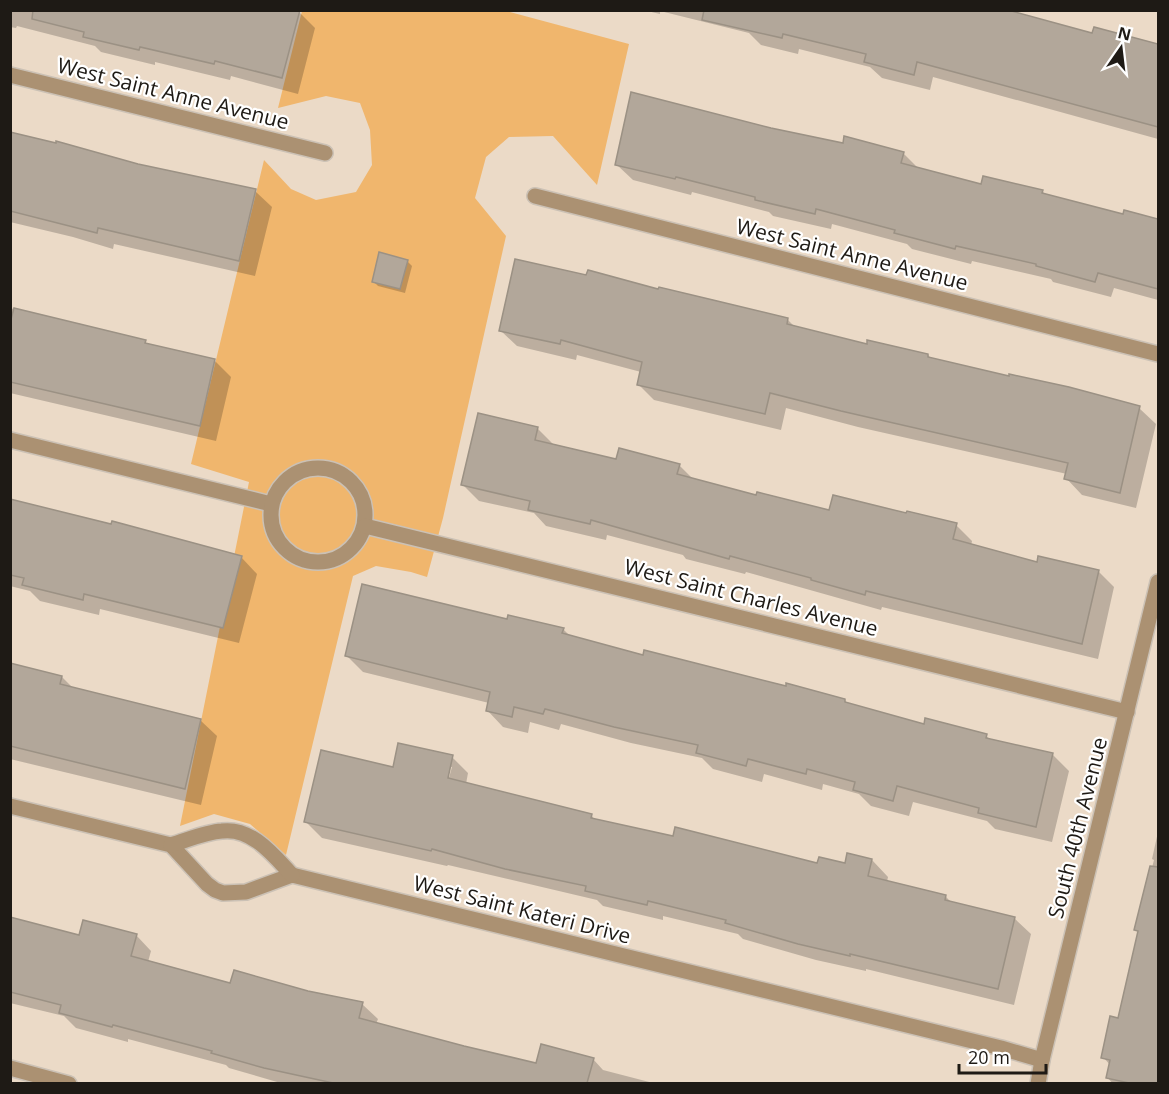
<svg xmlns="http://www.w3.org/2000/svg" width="1169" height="1094" font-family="'Open Sans',sans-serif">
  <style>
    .built { fill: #ebdac7 }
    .green { fill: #f0b66d }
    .shadow { fill: #0003; fill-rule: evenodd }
    .building { fill: #b2a79a; stroke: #9b9184; stroke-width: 1.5 }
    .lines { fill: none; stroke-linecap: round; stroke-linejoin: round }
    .minor-casing { stroke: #cbc1b5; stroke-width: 18 }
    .tertiary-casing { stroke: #cbc1b5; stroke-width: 18 }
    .minor { stroke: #ab9172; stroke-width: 15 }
    .tertiary { stroke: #ab9172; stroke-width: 15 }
    .labels { text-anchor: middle; stroke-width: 4.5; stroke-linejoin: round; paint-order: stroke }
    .street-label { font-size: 21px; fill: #1e1a15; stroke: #fff }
  </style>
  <rect width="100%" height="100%" fill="#f1e6d8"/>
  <rect class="built" x="11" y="11" width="1147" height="1072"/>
  <polygon class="green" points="302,11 506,11 629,44 597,185 553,136 509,137 486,157 475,198 506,236 443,518 427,577 411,572 376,566 353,576 286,855 250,824 214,814 180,826 249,482 191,464 264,160 291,189 316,200 356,192 372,165 370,130 360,103 326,96 278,108"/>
  <g class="shadow">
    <polygon points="10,10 293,10 299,12 315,28 298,94 231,76 230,80 155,62 155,65 101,52 95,46 17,26 16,28 10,27"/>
    <polygon points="643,10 1006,10 1093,35 1155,45 1158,48 1158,139 933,77 930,90 882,78 870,67 799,49 798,54 761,45 749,33 660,11 660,14"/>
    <polygon points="771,130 844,145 903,153 919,169 982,185 1042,191 1046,195 1124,216 1125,212 1158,221 1158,300 1114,288 1111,297 1053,282 1051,279 972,261 971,264 912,249 907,244 832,224 831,229 773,216 769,212 692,192 691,195 633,180 616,164"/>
    <polygon points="10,133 137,165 255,191 272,207 255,276 114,244 113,249 73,237 10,222"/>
    <polygon points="407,261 412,266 405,293 378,286 373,281"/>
    <polygon points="660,291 788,320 795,327 868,346 928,355 932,360 1139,408 1156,424 1136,508 1082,495 1066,478 1067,474 858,427 786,408 781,430 654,400 638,384 641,372 577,355 576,360 517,346 500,330"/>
    <polygon points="10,308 145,342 149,346 215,361 231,377 216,441 10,393"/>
    <polygon points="537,428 553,444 617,460 679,465 694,480 757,497 831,512 956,525 972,541 971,546 1038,564 1098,571 1114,587 1098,659 882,607 881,610 746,572 745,574 686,559 683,555 607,535 606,540 546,526 534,513 479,501 463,485"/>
    <polygon points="10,501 241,557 257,574 239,643 100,609 99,615 40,601 30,591 10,586"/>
    <polygon points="508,621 563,629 571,637 644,657 845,701 849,705 925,726 986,736 991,740 1053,755 1069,771 1052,842 995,829 987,821 913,802 909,816 871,806 859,794 823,784 822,790 764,774 762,782 713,769 702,758 631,743 561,724 559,730 530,722 528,733 503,727 487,710 489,703 363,672 347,656"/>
    <polygon points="10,665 62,677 74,689 200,720 217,736 201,805 10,759"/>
    <path d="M452 757 468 773 466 784 591 815 596 821 674 838 818 865 846 864 872 860 888 877 887 882 945 896 953 904 1014 918 1031 934 1014 1005 866 969V971L816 960 743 939 738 934 663 916V920L603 906 597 900 448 865 447 866 322 838 306 822 394 769ZM448 767H452L447 785Z"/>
    <polygon points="1158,832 1158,1084 1113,1084 1108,1078 1111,1066 1103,1057 1119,1020 1139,933 1136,929 1154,860 1152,859"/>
    <polygon points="10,919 80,937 136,935 151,951 148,962 231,985 308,992 362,1004 378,1019 376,1024 537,1065 593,1059 603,1070 657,1084 284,1084 229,1068 226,1065 128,1039 128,1042 76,1028 64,1016 10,1003"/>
  </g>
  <g class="building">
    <polygon points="33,10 300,10 282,78 215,61 214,64 140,47 139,50 83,37 84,32 32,19"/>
    <polygon points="704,10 1008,10 1092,33 1094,27 1158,44 1158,127 917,62 914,75 864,62 866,54 783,34 782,38 702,20"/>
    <polygon points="631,92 771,128 843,143 844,136 904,152 901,163 981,184 983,176 1043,190 1042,193 1123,214 1124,210 1158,219 1158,289 1098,273 1095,282 1036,266 1036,264 956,246 955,249 894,233 895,230 816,209 815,214 755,200 755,197 676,177 675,179 615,165"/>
    <polygon points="10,132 56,143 56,141 138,164 256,189 239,261 98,228 97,233 10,211"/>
    <polygon points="379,252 408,260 400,289 372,282"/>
    <polygon points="515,259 586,275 588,270 658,289 659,287 713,300 788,318 787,324 867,344 867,340 928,354 928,357 1009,376 1009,374 1069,387 1140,406 1120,493 1064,479 1068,463 841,411 770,393 765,414 637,385 642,362 561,340 560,344 499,331"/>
    <polygon points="14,308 146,340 145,343 215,359 200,426 10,382 10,323"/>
    <polygon points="478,413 538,427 535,440 616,459 619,448 680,464 677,474 756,495 757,492 829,510 833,495 906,513 907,511 957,523 953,539 1037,562 1038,556 1099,570 1082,644 866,591 865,595 811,580 811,578 730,556 729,559 591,520 590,524 528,510 530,501 461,485"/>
    <polygon points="10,499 111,524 112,521 242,556 223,628 84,594 83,600 22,585 24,578 10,575"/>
    <polygon points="362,584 507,619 508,615 564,628 562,633 643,655 644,650 786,686 786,683 845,699 845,702 924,724 925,718 987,734 986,738 1053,753 1036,827 978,813 979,808 897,786 893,801 853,790 855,782 807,769 806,774 748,759 746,766 696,753 698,745 614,727 545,709 543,714 514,707 512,717 486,711 490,692 345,656"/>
    <polygon points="10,663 62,676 60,684 201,719 185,789 10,746"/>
    <polygon points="398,743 453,755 448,778 592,814 591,818 673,836 675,827 817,863 819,857 845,863 847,853 872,859 868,876 946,895 945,900 1015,917 998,989 850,954 850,956 798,944 725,923 726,920 648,901 647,905 585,891 586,886 505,869 432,849 431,851 304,822 321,750 393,767"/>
    <polygon points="1150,866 1158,867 1158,1083 1129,1083 1106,1078 1110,1060 1101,1058 1110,1016 1118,1018 1138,931 1134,930"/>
    <polygon points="10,917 79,935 83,920 137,934 131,956 230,983 234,970 308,991 363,1002 359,1018 464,1046 536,1063 541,1044 594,1058 587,1083 333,1083 264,1068 211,1053 212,1051 113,1025 112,1027 59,1013 61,1005 10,992"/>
  </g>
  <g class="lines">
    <g class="minor-casing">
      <g id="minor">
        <polyline points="10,75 325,153"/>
        <polyline points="535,196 1158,354"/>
        <polyline points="10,440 271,504"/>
        <circle cx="318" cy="515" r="47"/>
        <polyline points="365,526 1127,712"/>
        <polyline points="10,806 171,845 207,884 215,890 223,893 246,892 292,875 1001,1048 1042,1060"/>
        <path d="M171 845C188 840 205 832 222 831 252 827 274 856 292 875"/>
        <polyline points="1038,1084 1042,1060 1158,582"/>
      </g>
    </g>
    <g class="tertiary-casing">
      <polyline id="tertiary" points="10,1068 69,1084"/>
    </g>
    <use href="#minor" class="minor"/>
    <use href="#tertiary" class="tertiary"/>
  </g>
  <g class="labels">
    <g class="street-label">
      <text transform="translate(173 94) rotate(14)" y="7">West Saint Anne Avenue</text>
      <text transform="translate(852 255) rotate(14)" y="7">West Saint Anne Avenue</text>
      <text transform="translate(751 598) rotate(14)" y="7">West Saint Charles Avenue</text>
      <text transform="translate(1078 828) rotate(-76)" y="7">South 40th Avenue</text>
      <text transform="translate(522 910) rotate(14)" y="7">West Saint Kateri Drive</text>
    </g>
  </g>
  <rect width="1169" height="1094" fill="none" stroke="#1e1a15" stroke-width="24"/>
  <g transform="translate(1121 48) rotate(14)" stroke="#ffffff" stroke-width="4.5" paint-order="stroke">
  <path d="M0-4.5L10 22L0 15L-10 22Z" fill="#1e1a15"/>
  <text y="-9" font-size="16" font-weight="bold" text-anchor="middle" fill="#1e1a15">N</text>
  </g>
  <path d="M959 1064v9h87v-9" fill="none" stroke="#1e1a15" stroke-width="3"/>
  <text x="968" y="1064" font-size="18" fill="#1e1a15" stroke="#ffffff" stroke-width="4.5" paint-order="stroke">20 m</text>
</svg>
